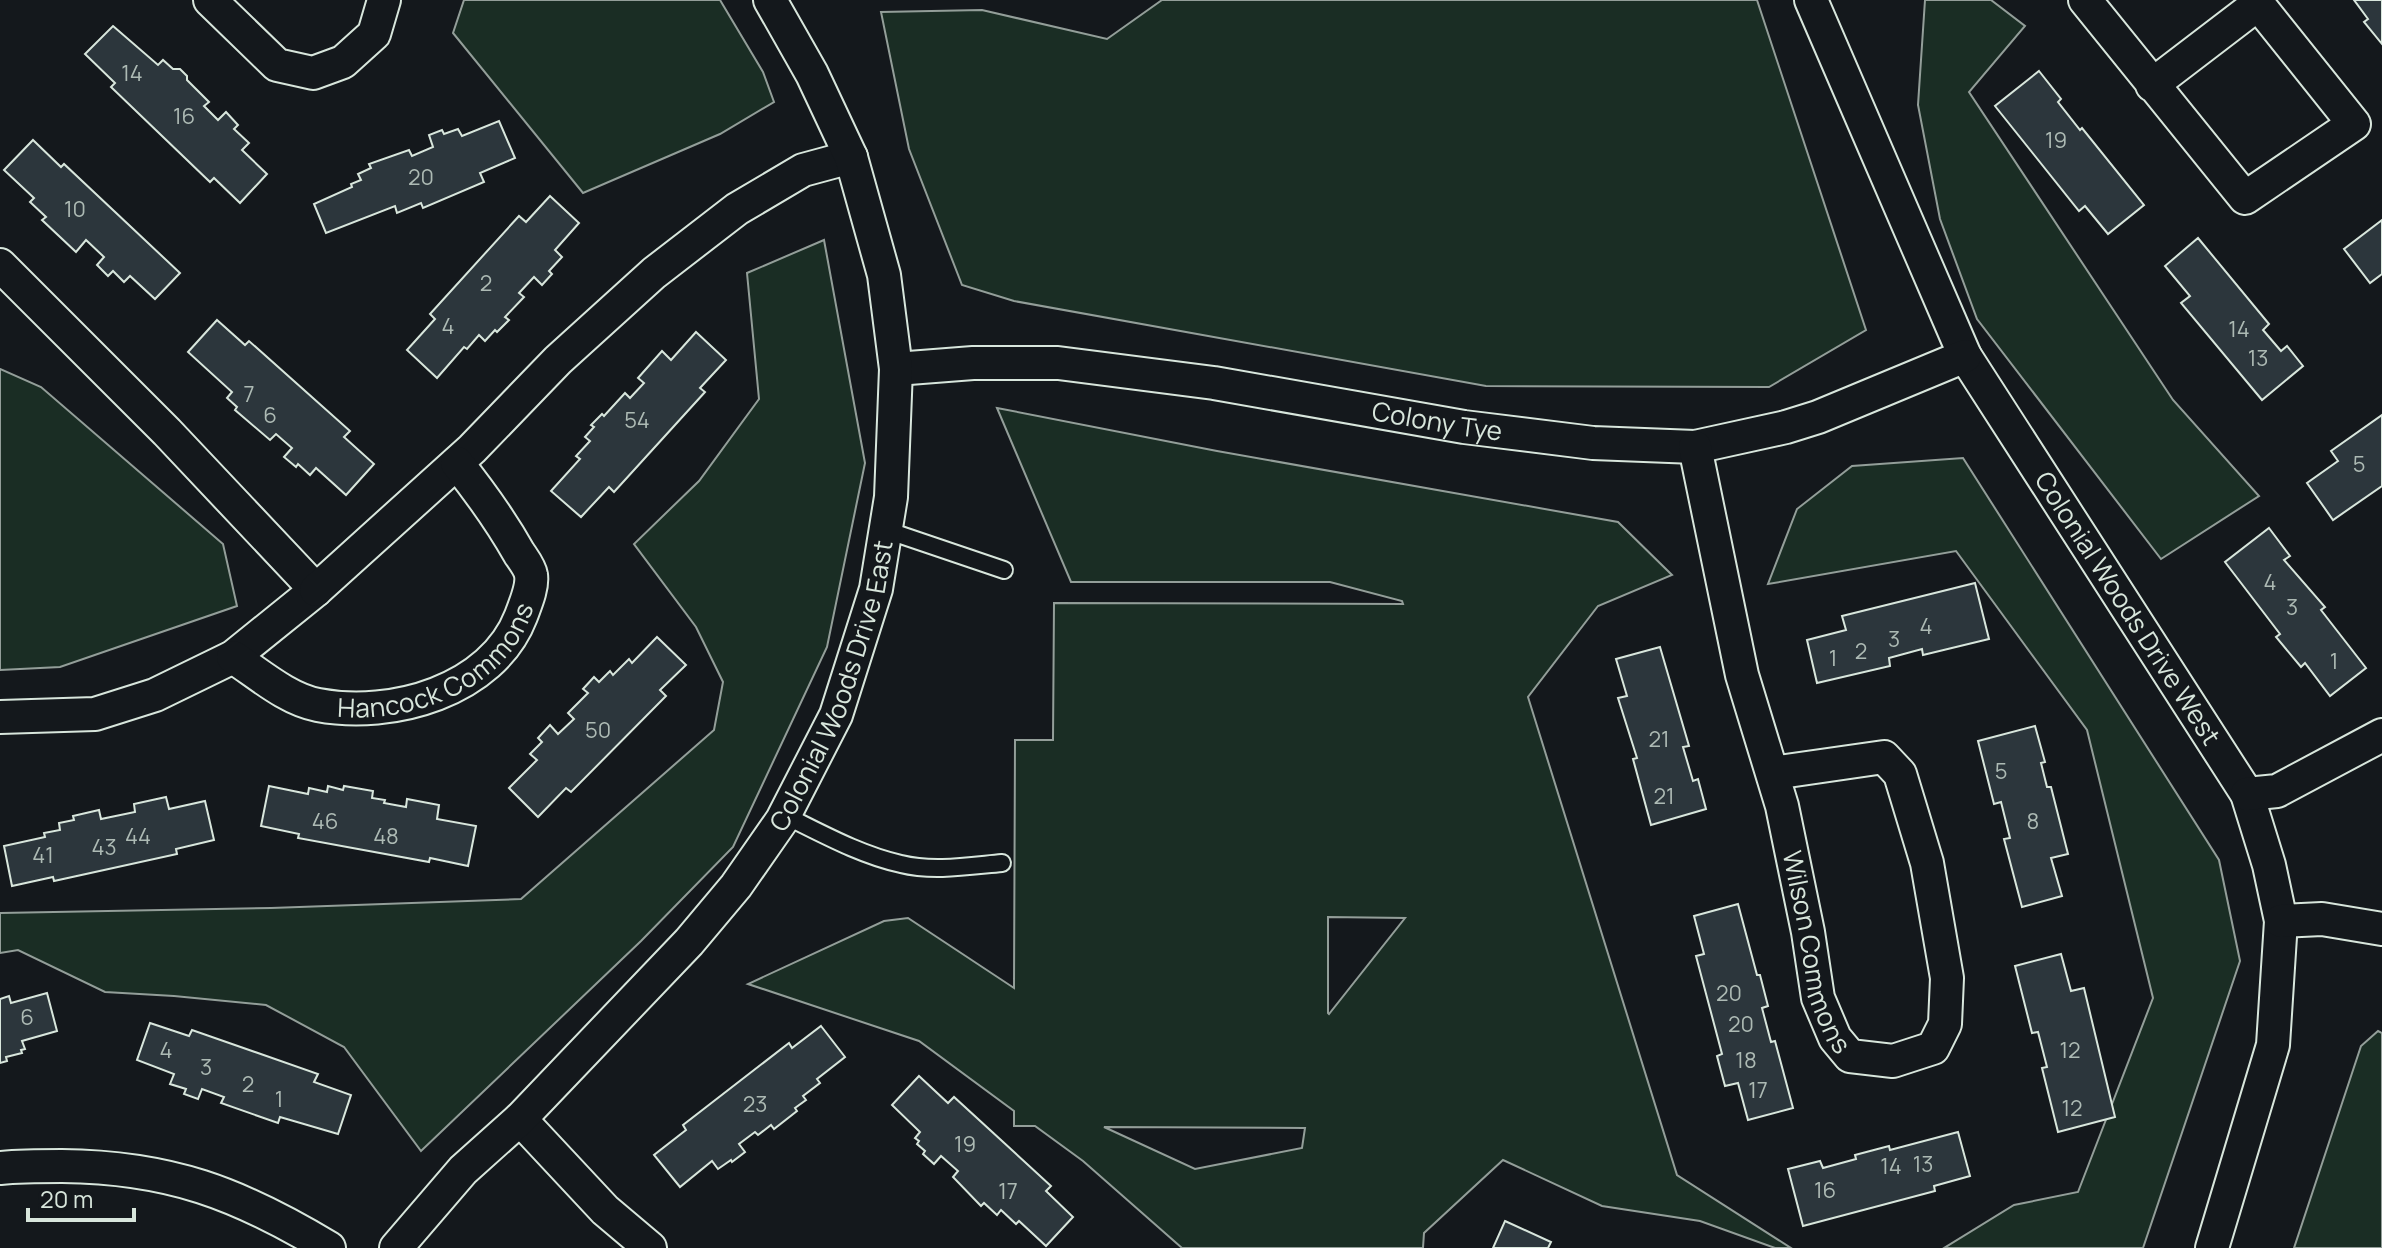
<svg xmlns="http://www.w3.org/2000/svg" width="2382" height="1248" font-family="Manrope,sans-serif">
  <style>
    .green { fill: #1a2d24; stroke: #939e99; stroke-width: 2; fill-rule: evenodd }
    .building { fill: #2c363c; stroke: #d8e6dc; stroke-width: 2 }
    .lines { fill: none; stroke-linecap: round; stroke-linejoin: round }
    .lane-casing { stroke: #d8e6dc; stroke-width: 20 }
    .street-casing { stroke: #d8e6dc; stroke-width: 36 }
    .lane { stroke: #14181c; stroke-width: 16 }
    .street { stroke: #14181c; stroke-width: 32 }
    .labels { text-anchor: middle; stroke-width: 6; stroke-linejoin: round; paint-order: stroke }
    .number-label { font-size: 22px; fill: #adbab4 }
    .street-label { font-size: 26px; fill: #d8e6dc; stroke: #14181c }
  </style>
  <rect width="100%" height="100%" fill="#14181c"/>
  <g class="green">
    <polygon points="464,0 720,0 763,72 774,102 720,134 583,193 453,33"/>
    <polygon points="1162,0 1757,0 1866,330 1769,387 1486,386 1014,301 962,285 909,149 881,12 982,10 1107,39"/>
    <polygon points="1925,0 1991,0 2025,26 1969,92 2173,400 2259,496 2161,559 1977,319 1940,219 1918,105"/>
    <polygon points="824,240 865,463 827,647 733,847 641,941 421,1151 344,1047 266,1005 174,996 105,992 18,950 0,953 0,913 271,908 521,899 714,730 723,682 696,627 634,544 699,481 759,399 747,273"/>
    <polygon points="0,369 41,387 223,544 237,606 60,667 0,670"/>
    <path d="M997 408 1217 451 1618 522 1672 575 1598 606 1528 697 1677 1175 1791 1248H1775L1700 1221 1602 1206 1503 1160 1424 1233 1423 1248H1182L1083 1161 1035 1126H1014V1111L919 1041 748 984 884 921 908 918 1014 988 1015 740H1053L1054 603 1403 604 1402 601 1330 582H1071ZM1328 917 1405 918 1329 1014 1328 1013ZM1104 1127 1304 1128H1305L1302 1148 1195 1169Z"/>
    <polygon points="1963,458 2219,860 2240,961 2143,1248 1944,1248 2014,1205 2078,1192 2153,998 2087,730 1956,551 1768,584 1797,509 1852,466"/>
    <polygon points="2378,1031 2382,1033 2382,1248 2294,1248 2361,1046"/>
  </g>
  <g class="building">
    <polygon points="2354,0 2382,0 2382,44 2364,22 2368,19"/>
    <polygon points="113,26 158,65 163,60 173,69 180,69 187,76 187,80 209,102 204,106 218,120 226,112 238,125 234,129 249,143 242,150 267,174 240,203 214,178 210,182 111,87 115,83 85,54"/>
    <polygon points="2039,71 2061,99 2058,102 2080,130 2082,128 2144,205 2108,234 2085,206 2079,211 1995,106"/>
    <polygon points="499,121 515,158 480,173 484,182 423,208 421,203 397,213 395,206 326,233 314,204 352,187 351,184 361,180 358,174 371,168 369,164 409,150 412,156 433,147 429,135 442,130 444,134 458,129 462,136"/>
    <polygon points="33,140 61,167 64,164 180,273 155,299 130,276 124,282 113,271 108,276 97,265 104,257 86,240 76,252 42,220 46,217 30,202 34,198 4,170"/>
    <polygon points="550,196 579,223 555,250 562,257 549,271 552,274 542,285 534,277 519,293 524,297 505,317 509,320 497,332 495,330 485,341 479,335 467,349 464,347 437,378 407,350 435,319 430,314 519,216 526,222"/>
    <polygon points="2382,220 2382,274 2370,283 2344,249"/>
    <polygon points="2198,238 2269,324 2263,330 2281,351 2287,346 2303,366 2262,400 2181,303 2190,296 2165,266"/>
    <polygon points="217,320 245,345 249,341 350,431 344,437 374,464 346,495 316,468 310,475 298,464 296,467 284,457 292,448 276,434 270,440 235,410 237,407 227,398 232,392 188,352"/>
    <polygon points="696,332 726,360 700,388 705,392 614,492 609,487 581,517 551,491 580,459 576,456 590,441 585,437 594,427 591,425 602,414 604,416 625,393 630,398 644,383 638,378 662,351 671,360"/>
    <polygon points="2382,415 2382,486 2333,520 2307,483 2338,461 2331,451"/>
    <polygon points="2269,528 2290,556 2284,560 2325,607 2321,610 2366,668 2330,696 2305,663 2301,667 2276,637 2280,634 2225,562"/>
    <polygon points="1975,583 1989,639 1923,655 1922,649 1889,658 1890,666 1817,683 1807,640 1846,630 1842,616"/>
    <polygon points="657,637 686,665 660,690 666,696 571,792 566,788 538,817 509,788 537,760 530,754 542,742 538,738 550,725 558,734 574,719 568,713 588,693 583,689 594,677 599,682 610,671 613,675 629,659 632,663"/>
    <polygon points="1660,647 1689,746 1683,747 1693,781 1698,779 1706,809 1651,825 1633,759 1637,758 1618,698 1627,696 1616,659"/>
    <polygon points="2035,726 2045,762 2041,763 2047,787 2051,787 2068,854 2051,858 2062,896 2022,907 2004,839 2010,838 2001,802 1994,804 1978,741"/>
    <polygon points="269,786 308,794 309,788 327,792 328,786 343,790 344,786 373,791 372,798 385,800 384,803 406,807 407,799 439,805 437,819 476,826 468,866 430,858 429,862 298,838 299,834 261,826"/>
    <polygon points="166,797 169,809 205,801 214,840 176,849 177,854 54,881 53,877 12,886 4,846 45,837 44,833 60,830 59,823 74,820 73,816 99,810 101,819 135,812 134,804"/>
    <polygon points="1738,904 1757,975 1760,975 1768,1006 1762,1008 1771,1042 1775,1041 1793,1108 1748,1120 1738,1083 1725,1086 1717,1056 1722,1054 1696,956 1704,954 1694,916"/>
    <polygon points="2061,954 2071,991 2084,988 2115,1117 2058,1132 2042,1068 2047,1067 2038,1032 2032,1033 2015,966"/>
    <polygon points="47,993 57,1031 22,1041 25,1049 21,1050 22,1053 6,1057 7,1061 0,1063 0,999 9,996 11,1003"/>
    <polygon points="150,1023 189,1036 192,1030 318,1074 314,1082 351,1095 338,1134 280,1117 278,1123 221,1103 224,1097 202,1089 198,1099 184,1094 186,1089 170,1084 174,1074 137,1060"/>
    <polygon points="821,1026 845,1057 817,1079 820,1083 803,1096 806,1100 795,1108 797,1111 774,1129 771,1125 758,1135 755,1132 739,1144 745,1152 732,1162 731,1160 718,1169 712,1161 680,1187 654,1155 686,1130 683,1125 789,1043 792,1048"/>
    <polygon points="919,1076 948,1103 954,1097 1051,1186 1046,1191 1073,1217 1046,1246 1019,1221 1016,1224 1001,1210 997,1215 984,1203 981,1206 953,1177 958,1171 941,1156 934,1164 923,1154 925,1151 917,1144 919,1141 915,1138 920,1132 892,1105"/>
    <polygon points="1958,1132 1970,1176 1934,1186 1935,1191 1803,1226 1788,1169 1820,1161 1823,1168 1856,1159 1855,1155 1889,1146 1890,1150"/>
    <polygon points="1505,1221 1551,1242 1548,1248 1493,1248"/>
  </g>
  <g class="lines">
    <g class="lane-casing">
      <g id="lane">
        <polyline points="886,530 1004,570"/>
        <path d="M784 815C821 833 860 855 901 864 933 872 969 866 1002 863"/>
      </g>
    </g>
    <g class="street-casing">
      <g id="street">
        <polyline points="210,0 277,65 313,73 343,62 374,34 384,0"/>
        <path id="s1" d="M1811 0 1965 356 2247 794 2269 865 2281 921 2273 1045 2212 1248"/>
        <polyline points="2085,0 2245,198 2354,124 2258,4 2152,85"/>
        <polyline points="0,265 167,432 316,590 233,657 155,695 95,714 0,717"/>
        <path id="s2" d="M896 369 973 363H1058L1214 383 1464 427 1593 443 1695 447 1786 427 1818 417 1965 356"/>
        <path id="s3" d="M1695 447 1742 675 1782 806 1808 932 1818 998 1835 1038 1850 1056 1893 1061 1933 1048 1945 1024 1947 978 1927 863 1900 774 1884 757 1773 773"/>
        <polyline points="316,590 472,449 558,360 654,273 737,209 803,170 851,157"/>
        <path id="s4" d="M233 657C259 674 287 699 318 705 392 719 492 691 521 616 525 605 533 587 531 575 530 568 523 559 519 553 501 521 480 492 457 463"/>
        <polyline points="2247,794 2277,791 2382,735"/>
        <polyline points="2281,921 2322,919 2382,929"/>
        <polyline points="520,1119 605,1210 650,1248"/>
        <path d="M0 1168C20 1166 41 1166 62 1166 169 1167 238 1193 329 1248"/>
        <path id="s5" d="M396 1248 463 1170 520 1119 689 942 736 886 782 820 836 715 876 589 891 497 896 369 884 275 851 157 812 74 770 0"/>
      </g>
    </g>
    <use href="#lane" class="lane"/>
    <use href="#street" class="street"/>
  </g>
  <g class="labels">
    <g class="number-label">
      <text x="132" y="81">14</text>
      <text x="184" y="124">16</text>
      <text x="2056" y="148">19</text>
      <text x="421" y="185">20</text>
      <text x="75" y="217">10</text>
      <text x="486" y="291">2</text>
      <text x="448" y="334">4</text>
      <text x="2239" y="337">14</text>
      <text x="2258" y="366">13</text>
      <text x="249" y="402">7</text>
      <text x="270" y="423">6</text>
      <text x="637" y="428">54</text>
      <text x="2359" y="472">5</text>
      <text x="2270" y="590">4</text>
      <text x="2292" y="615">3</text>
      <text x="1926" y="634">4</text>
      <text x="1894" y="647">3</text>
      <text x="1861" y="659">2</text>
      <text x="1833" y="666">1</text>
      <text x="2334" y="669">1</text>
      <text x="598" y="738">50</text>
      <text x="1659" y="747">21</text>
      <text x="2001" y="779">5</text>
      <text x="1664" y="804">21</text>
      <text x="325" y="829">46</text>
      <text x="2033" y="829">8</text>
      <text x="138" y="844">44</text>
      <text x="386" y="844">48</text>
      <text x="104" y="855">43</text>
      <text x="43" y="863">41</text>
      <text x="1729" y="1001">20</text>
      <text x="27" y="1025">6</text>
      <text x="1741" y="1032">20</text>
      <text x="166" y="1058">4</text>
      <text x="2070" y="1058">12</text>
      <text x="1746" y="1068">18</text>
      <text x="206" y="1075">3</text>
      <text x="248" y="1092">2</text>
      <text x="1758" y="1098">17</text>
      <text x="279" y="1107">1</text>
      <text x="755" y="1112">23</text>
      <text x="2072" y="1116">12</text>
      <text x="965" y="1152">19</text>
      <text x="1923" y="1172">13</text>
      <text x="1891" y="1174">14</text>
      <text x="1825" y="1198">16</text>
      <text x="1008" y="1199">17</text>
    </g>
    <g class="street-label">
      <text dy="9" stroke="none"><textPath href="#s2" startOffset="546">Colony Tye</textPath></text>
      <text dy="9" stroke="none"><textPath href="#s1" startOffset="688">Colonial Woods Drive West</textPath></text>
      <text dy="9" stroke="none"><textPath href="#s4" startOffset="234">Hancock Commons</textPath></text>
      <text dy="9" stroke="none"><textPath href="#s5" startOffset="722">Colonial Woods Drive East</textPath></text>
      <text dy="9" stroke="none"><textPath href="#s3" startOffset="520">Wilson Commons</textPath></text>
    </g>
  </g>
  <path d="M28 1208v12h106v-12" fill="none" stroke="#d8e6dc" stroke-width="4"/>
  <text x="40" y="1208" font-size="24" fill="#d8e6dc" stroke="#14181c" stroke-width="6" paint-order="stroke">20 m</text>
</svg>
